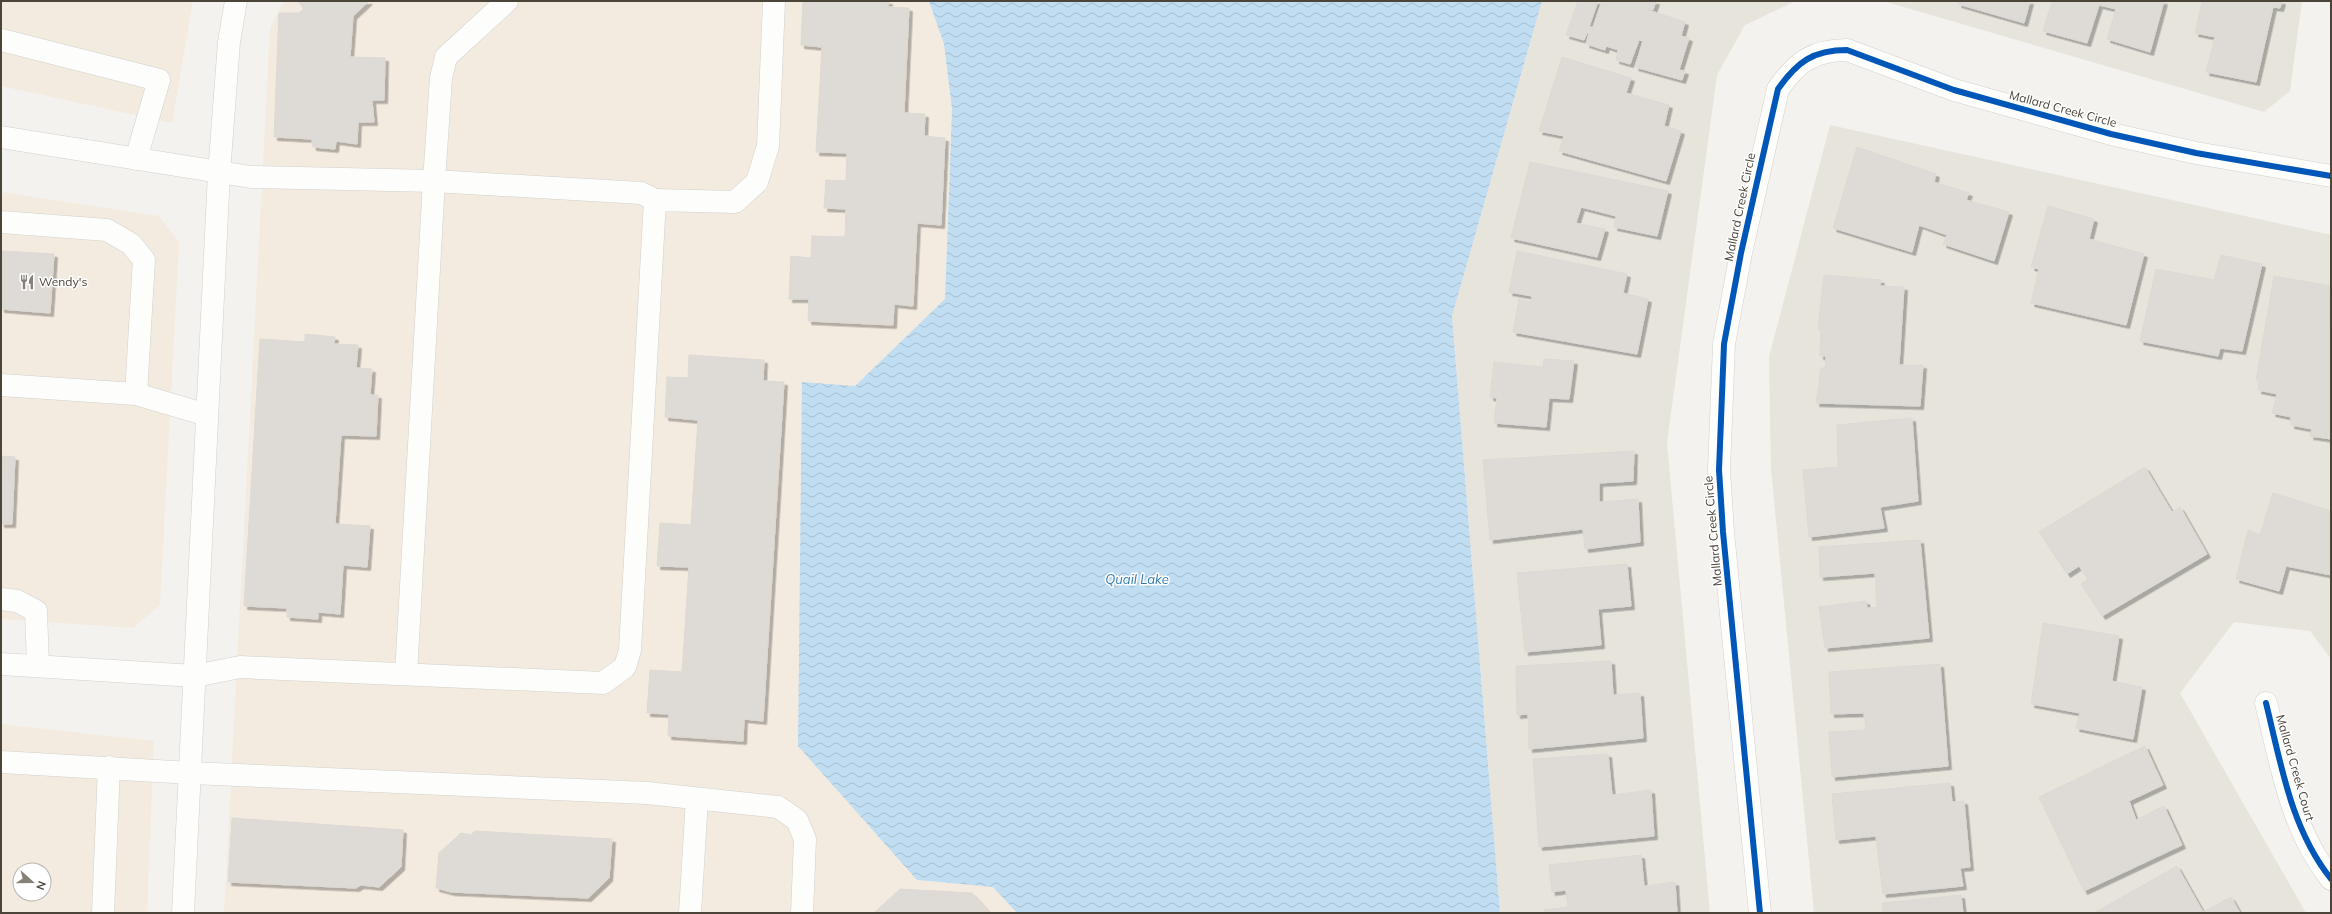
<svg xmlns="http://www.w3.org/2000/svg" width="2332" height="914" font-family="Mulish,sans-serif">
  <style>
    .residential { fill: #e7e4dc }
    .commercial { fill: #f3ebdf; fill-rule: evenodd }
    .water { fill: url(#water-waves) }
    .building { fill: #dedbd6; stroke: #dcd9d4; filter: url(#shadow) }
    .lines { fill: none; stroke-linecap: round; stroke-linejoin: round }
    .service-casing { stroke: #d2d0cb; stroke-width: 23 }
    .minor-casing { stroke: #d2d0cb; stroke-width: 23 }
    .service { stroke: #fdfdfc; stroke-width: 22 }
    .minor { stroke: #fdfdfc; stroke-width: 22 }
    .cycleway-casing { stroke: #fff; stroke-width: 8 }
    .cycleway { stroke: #0057b8; stroke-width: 6 }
    .labels { text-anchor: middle; stroke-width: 3; stroke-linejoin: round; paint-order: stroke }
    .street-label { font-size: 12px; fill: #4b4439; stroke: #fff }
    .poi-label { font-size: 12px; fill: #4b4439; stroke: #fff; text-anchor: start }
    .water-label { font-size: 13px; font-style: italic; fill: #2e7ab2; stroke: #fff }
  </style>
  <defs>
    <pattern id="water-waves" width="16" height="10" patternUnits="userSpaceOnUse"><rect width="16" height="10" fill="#c0ddf1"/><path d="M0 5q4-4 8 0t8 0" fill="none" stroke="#a6bfcf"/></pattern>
    <filter id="shadow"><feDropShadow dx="3.5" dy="3.5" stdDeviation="0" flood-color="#0004"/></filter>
  </defs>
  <rect width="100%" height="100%" fill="#f4f2ee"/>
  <g class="residential">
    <polygon points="1542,1 1796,1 1745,25 1717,75 1667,443 1710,913 1500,913 1452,316"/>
    <polygon points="1883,1 2302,1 2290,91 2264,112"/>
    <polygon points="1830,125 2331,235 2331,659 2310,631 2234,622 2180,693 2306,913 1814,913 1771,469 1769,357"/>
  </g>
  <g class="commercial">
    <polygon points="1,1 193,1 172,123 1,86"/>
    <polygon points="284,1 929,1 944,44 952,109 945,299 855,386 802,382 917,880 994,887 1017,913 224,913 270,28"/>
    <polygon points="1,192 159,216 179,242 160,605 133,628 1,619"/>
    <path d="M1 724 154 741 147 913H1ZM20 870H44V894H20Z"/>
  </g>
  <polygon class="water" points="929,1 1542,1 1452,316 1500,913 1017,913 993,887 917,880 798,746 802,382 855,386 945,299 952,109 944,44"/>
  <g class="building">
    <polygon points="298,1 369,1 353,16 350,57 385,58 384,100 372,100 374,122 358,122 357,144 336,141 335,149 313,147 312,139 274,137 279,13 299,13 304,9"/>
    <polygon points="803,1 889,1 888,7 909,8 904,113 925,114 924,136 945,138 941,225 917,223 913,306 894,304 893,325 808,321 809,299 789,299 791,256 811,258 812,236 845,237 846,209 824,208 826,180 846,181 847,153 816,152 822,47 801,45"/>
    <polygon points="1578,1 1598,1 1589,27 1593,27 1602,1 1656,1 1653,10 1649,9 1648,10 1685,22 1681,36 1689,38 1679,70 1685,71 1682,80 1635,67 1643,41 1639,40 1630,64 1616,60 1618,50 1606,46 1605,50 1586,44 1589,33 1587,33 1584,40 1566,35"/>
    <polygon points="1959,1 2030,1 2024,23 1958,4"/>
    <polygon points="2052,1 2164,1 2150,52 2107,39 2116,9 2099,5 2087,43 2043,31"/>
    <polygon points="2202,1 2282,1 2280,8 2273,7 2256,82 2206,72 2215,37 2195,33"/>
    <polygon points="1562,57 1631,78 1626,93 1669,105 1664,126 1681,131 1666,181 1559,151 1564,136 1539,131"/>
    <polygon points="1857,147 1936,174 1934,182 1969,193 1966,200 2009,212 1994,261 1943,244 1947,235 1919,225 1912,252 1833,228"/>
    <polygon points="1530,162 1668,191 1657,236 1614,227 1616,216 1581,207 1576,223 1605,229 1597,257 1511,238"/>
    <polygon points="2048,206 2094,219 2089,239 2144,254 2126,325 2031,303 2039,269 2031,267"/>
    <polygon points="1,251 54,254 50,313 1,309"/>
    <polygon points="1517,251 1627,274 1623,293 1648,299 1637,354 1513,332 1519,299 1531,302 1532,296 1509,292"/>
    <polygon points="2221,255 2262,264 2242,351 2220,348 2218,356 2140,341 2156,269 2214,280"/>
    <polygon points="1824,275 1881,280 1880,286 1904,287 1899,365 1923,365 1920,406 1816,403 1821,368 1825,368 1826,356 1820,356 1821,329 1818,329"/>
    <polygon points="2274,276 2331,286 2329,320 2331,321 2331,439 2310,436 2312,429 2291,425 2291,417 2272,413 2277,394 2258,390 2259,380 2256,380"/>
    <polygon points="305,334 335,337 334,344 358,345 356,368 372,369 370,395 378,395 376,436 341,435 335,524 370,526 367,567 343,565 340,614 318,612 318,619 287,617 287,608 244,606 260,339 305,342"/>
    <polygon points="689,355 764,360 763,381 784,382 763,721 744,719 743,741 668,736 669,714 647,713 650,670 682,672 689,567 657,566 660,523 691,525 698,420 665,417 667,377 688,378"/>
    <polygon points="1544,359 1574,361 1569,399 1549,398 1546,427 1494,423 1497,398 1490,397 1494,362 1543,367"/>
    <polygon points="1912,418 1918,501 1880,507 1884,528 1809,537 1803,470 1838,467 1837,425"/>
    <polygon points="1634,451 1633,481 1599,483 1599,502 1638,499 1640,542 1585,549 1583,529 1490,540 1483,460"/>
    <polygon points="1,456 15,457 12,524 1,524"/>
    <polygon points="2145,467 2172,512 2180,507 2207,554 2102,616 2081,584 2088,579 2079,566 2067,574 2039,532"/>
    <polygon points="2273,493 2331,511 2331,575 2286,566 2279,591 2236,579 2248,530 2260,535"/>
    <polygon points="1920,540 1929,638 1825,648 1819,607 1866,601 1867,608 1877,607 1875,573 1820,577 1819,547"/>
    <polygon points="1627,564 1631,606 1598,609 1601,645 1525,652 1517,573"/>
    <polygon points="2043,623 2119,636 2112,681 2142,687 2133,739 2076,728 2080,713 2031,704"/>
    <polygon points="1611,661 1613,695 1640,693 1643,738 1529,749 1528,714 1517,715 1516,666"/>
    <polygon points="1940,664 1948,766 1832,777 1829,732 1866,730 1864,713 1831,714 1829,672"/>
    <polygon points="2145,746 2163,785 2129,801 2136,820 2164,806 2182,845 2084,891 2039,797"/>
    <polygon points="1608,754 1612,795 1651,790 1654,836 1539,847 1533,759"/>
    <polygon points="1950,783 1952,802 1964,801 1970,867 1960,868 1963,886 1883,894 1876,836 1836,840 1832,794"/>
    <polygon points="232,818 403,830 401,867 379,887 361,885 356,888 228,882"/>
    <polygon points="475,831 612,839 609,878 588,898 451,892 436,888 439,853 461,833 471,835"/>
    <polygon points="1641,855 1644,886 1675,882 1677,913 1544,913 1544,910 1568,907 1566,890 1552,892 1549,865"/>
    <polygon points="2177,866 2203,912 2231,897 2240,913 2094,913"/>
    <polygon points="900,889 972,893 990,913 874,913"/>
    <polygon points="1961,895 1963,913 1883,913 1882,903"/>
  </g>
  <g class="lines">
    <g class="service-casing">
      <g id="service">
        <polyline points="1,40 159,80 136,159"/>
        <polyline points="1,137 251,177 434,181 441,78 446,57 507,1"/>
        <polyline points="1,222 107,230 131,244 144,260 136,394"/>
        <polyline points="1,385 136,394 207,415"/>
        <polyline points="1,599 17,601 36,611 38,666"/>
        <polyline points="1,664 195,676 240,667 603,683 625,667 630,650 655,200 735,202 757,182 768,146 774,1"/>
        <polyline points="406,674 434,181 641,193 655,200"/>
        <polyline points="1,762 191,773 647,793 778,807 797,820 805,839 802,913"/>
        <polyline points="103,913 109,767"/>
        <polyline points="183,913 219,173 229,42 236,1"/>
        <polyline points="690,913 697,799"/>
      </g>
    </g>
    <g class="minor-casing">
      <g id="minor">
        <path d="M2266 703C2281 764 2291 829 2331 879"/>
        <path d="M1760 913 1723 532 1719 470 1724 344 1741 253 1778 89C1797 62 1813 50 1847 50L1954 90 2111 134 2196 153 2331 176"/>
      </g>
    </g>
    <use href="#service" class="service"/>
    <use href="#minor" class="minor"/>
    <g class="cycleway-casing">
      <g id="cycleway">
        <path d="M2266 703C2281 764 2291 829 2331 879"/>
        <path d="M1760 913 1723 532 1719 470 1724 344 1741 253 1778 89C1797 62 1813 50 1847 50L1954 90 2111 134 2196 153 2331 176"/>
      </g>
    </g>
    <use href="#cycleway" class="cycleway"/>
  </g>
  <defs>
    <g id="restaurant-bare" transform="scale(1.2)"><path d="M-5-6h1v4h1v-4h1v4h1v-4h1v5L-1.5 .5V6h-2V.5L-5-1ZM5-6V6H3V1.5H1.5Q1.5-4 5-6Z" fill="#868178" stroke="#fff" stroke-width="2.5" paint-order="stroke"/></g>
  </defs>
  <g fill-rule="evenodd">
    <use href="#restaurant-bare" x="27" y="282"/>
  </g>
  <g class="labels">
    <g class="street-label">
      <text transform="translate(2063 109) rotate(15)" y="4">Mallard Creek Circle</text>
      <text transform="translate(1740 207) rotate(-78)" y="4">Mallard Creek Circle</text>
      <text transform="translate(1713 531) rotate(-95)" y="4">Mallard Creek Circle</text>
      <text transform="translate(2295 768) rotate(74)" y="4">Mallard Creek Court</text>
    </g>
    <g class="poi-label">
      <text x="39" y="286">Wendy's</text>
    </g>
    <g class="water-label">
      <text x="1137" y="584">Quail Lake</text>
    </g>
  </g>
  <rect width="2332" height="914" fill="none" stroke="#4b4439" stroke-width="4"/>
  <g transform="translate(32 882) rotate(111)"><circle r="19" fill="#ffffff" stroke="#b7b4b0"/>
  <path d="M0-3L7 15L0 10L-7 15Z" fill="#868178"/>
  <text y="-6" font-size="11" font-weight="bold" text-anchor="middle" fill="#4b4439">N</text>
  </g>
</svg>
